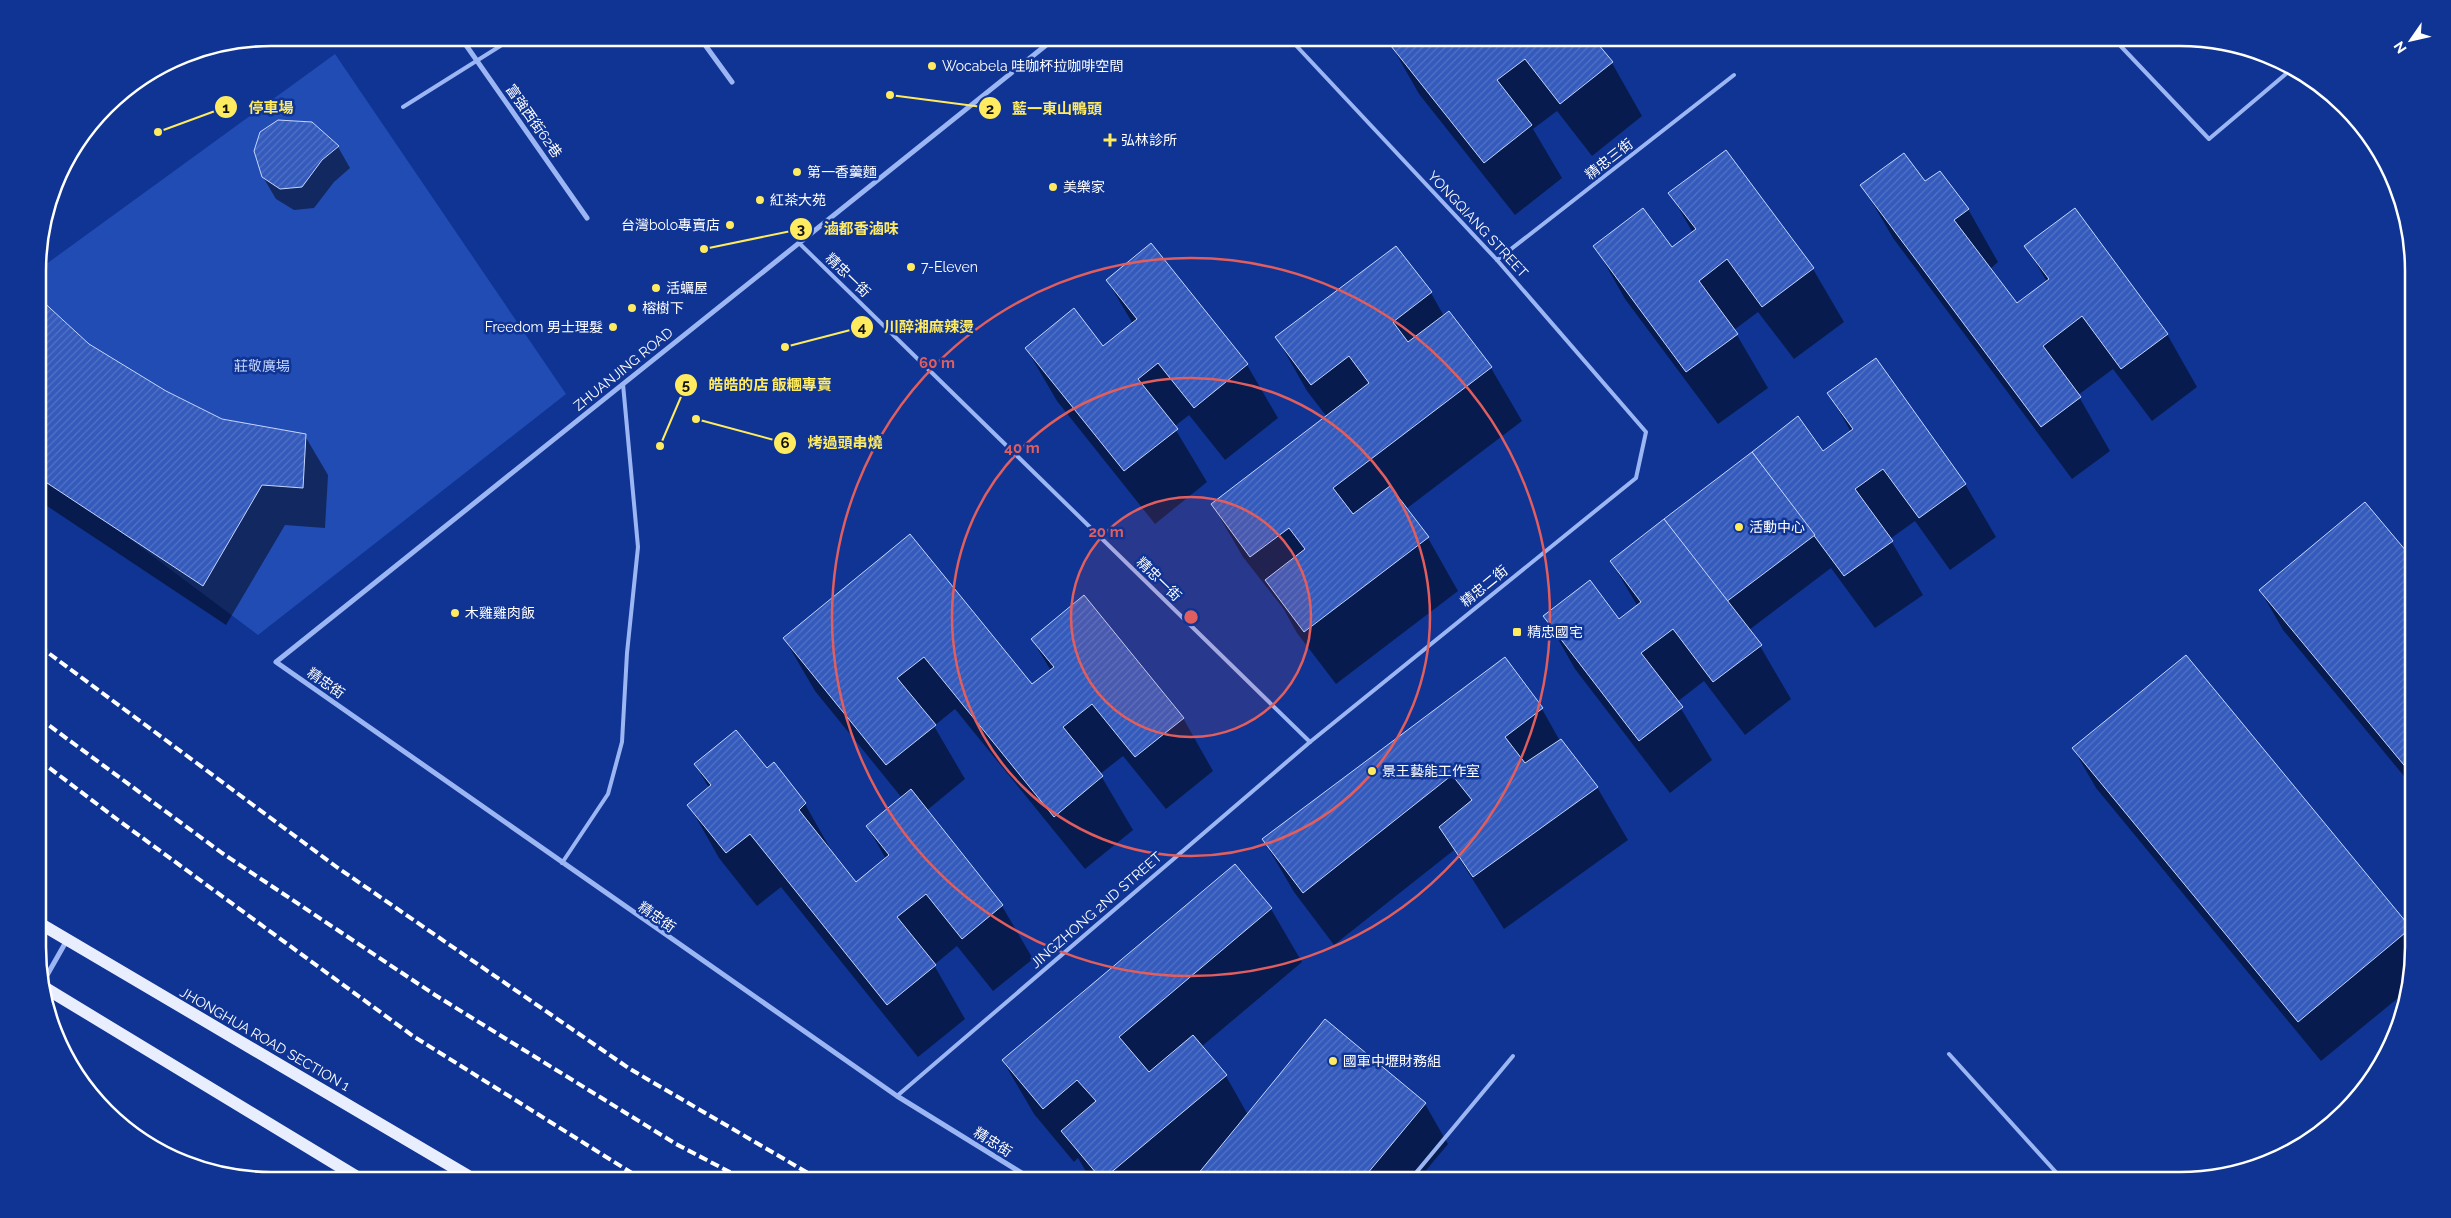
<svg xmlns="http://www.w3.org/2000/svg" width="2451" height="1218" font-family="Raleway,'Noto Sans TC',sans-serif">
  <style>
    .green { fill: #214cb4 }
    .shadow { fill: #0007 }
    .building { fill: url(#building-hatch); stroke: #c4d5fe }
    .lines { fill: none; stroke-linecap: round; stroke-linejoin: round }
    .service { stroke: #9cb6f4; stroke-width: 4 }
    .minor { stroke: #9cb6f4; stroke-width: 5 }
    .primary { stroke: #e9eeff; stroke-width: 12 }
    .rail { stroke: #fff; stroke-width: 4; stroke-dasharray: 9 4; stroke-linecap: butt }
    .ring { fill: none; stroke: #e05e5e; stroke-width: 2.5 }
    .poi-dot { fill: #ffeb5f; stroke: #0f3494; stroke-width: 2 }
    .labels { text-anchor: middle; stroke-width: 5; stroke-linejoin: round; paint-order: stroke }
    .poi-label { font-size: 14px; fill: #fff; stroke: #0f3494; text-anchor: start }
    .street-label { font-size: 14px; fill: #fff; stroke: #0f3494 }
    .park-label { font-size: 14px; fill: #c4d5fe; stroke: #0f3494 }
    .rim { fill: none; stroke: #fff; stroke-width: 2.5 }
    .centre { fill: #e05e5e; stroke: #0f3494; stroke-width: 2.5 }
    .ring-label { font-size: 15px; text-anchor: middle; font-weight: bold; fill: #e05e5e; stroke: #0f3494; stroke-width: 5; stroke-linejoin: round; paint-order: stroke }
    .leader { fill: none; stroke: #ffeb5f; stroke-width: 2 }
    .callout-dot { fill: #ffeb5f; stroke: #0f3494; stroke-width: 2 }
    .mark-label { font-size: 15px; text-anchor: middle; font-weight: bold; fill: #111 }
    .callout-label { font-size: 15px; text-anchor: middle; font-weight: bold; fill: #ffeb5f; stroke: #0f3494; stroke-width: 5; stroke-linejoin: round; paint-order: stroke }
  </style>
  <defs>
    <pattern id="building-hatch" width="6" height="6" patternUnits="userSpaceOnUse" patternTransform="scale(1.25)"><rect width="6" height="6" fill="#345abc"/><path d="M-1 1l2-2M0 6l6-6M5 7l2-2" fill="none" stroke="#5273c6"/></pattern>
  </defs>
  <rect width="100%" height="100%" fill="#0f3494"/>
  <polygon class="green" points="335,54 566,394 258,635 38,470 38,270"/>
  <g class="shadow">
    <polygon points="1394,38 1591,38 1612,63 1642,116 1592,156 1557,111 1533,129 1562,178 1515,215 1419,94 1389,41"/>
    <polygon points="311,123 338,147 350,168 334,182 314,208 294,210 276,199 263,177"/>
    <polygon points="1726,151 1813,269 1844,322 1794,359 1758,312 1734,330 1768,388 1718,424 1625,299 1595,246 1672,249 1693,233 1670,193"/>
    <polygon points="1925,183 1968,209 1998,262 1990,269 2017,305 2047,282 2026,246 2167,334 2197,387 2152,421 2113,369 2078,395 2110,451 2072,479 1893,238 1862,185"/>
    <polygon points="1151,245 1247,365 1278,418 1225,460 1189,415 1174,427 1207,482 1155,524 1057,401 1026,348 1103,348 1133,324 1107,280"/>
    <polygon points="1431,293 1444,316 1449,312 1491,368 1522,421 1406,509 1428,538 1458,591 1336,684 1297,633 1283,608 1243,557 1212,504 1327,417 1307,391 1277,338"/>
    <polygon points="38,298 88,345 165,392 222,420 305,436 328,475 325,528 285,525 226,625 47,506 39,492"/>
    <polygon points="1829,393 1965,484 1996,537 1950,570 1915,521 1890,539 1923,595 1875,628 1831,568 1749,630 1760,646 1791,699 1745,735 1704,681 1677,702 1712,760 1670,793 1575,669 1545,616 1619,621 1638,607 1611,561 1823,453 1851,432"/>
    <polygon points="2365,503 2412,560 2413,787 2283,630 2260,590"/>
    <polygon points="910,536 1032,686 1051,671 1032,639 1183,718 1213,771 1166,809 1123,756 1100,774 1133,830 1085,869 955,709 934,726 965,779 926,811 1002,906 1033,959 993,991 957,946 934,965 965,1019 918,1057 781,887 757,906 719,858 689,805 709,788 695,764 766,770 774,764 805,804 835,857 856,883 886,859 867,826 902,798 815,691 784,638"/>
    <polygon points="2185,657 2413,934 2413,947 2403,994 2321,1061 2096,788 2073,748"/>
    <polygon points="1542,709 1560,741 1597,787 1628,840 1504,929 1454,850 1334,945 1294,892 1263,839"/>
    <polygon points="1271,909 1302,962 1201,1047 1226,1076 1248,1115 1425,1104 1448,1144 1418,1180 1091,1180 1078,1158 1074,1162 1034,1114 1003,1061"/>
  </g>
  <g class="building">
    <polygon points="1392,38 1593,38 1613,62 1560,104 1525,59 1497,80 1532,125 1484,163 1387,41"/>
    <polygon points="278,120 312,122 339,146 322,160 302,187 280,189 262,177 254,151 260,132"/>
    <polygon points="1726,150 1814,268 1762,307 1727,259 1699,281 1738,334 1686,372 1593,246 1643,208 1672,247 1696,229 1668,193"/>
    <polygon points="1904,153 1925,181 1940,171 1969,209 1954,220 2017,303 2049,279 2024,246 2075,208 2168,334 2121,369 2082,316 2043,346 2081,397 2041,427 1860,185"/>
    <polygon points="1151,243 1248,364 1194,408 1158,363 1138,379 1178,429 1124,471 1025,348 1074,308 1103,346 1137,319 1106,280"/>
    <polygon points="1396,246 1432,292 1393,322 1408,342 1449,311 1492,367 1333,488 1353,514 1390,486 1429,537 1304,632 1265,580 1305,549 1289,528 1250,557 1211,504 1369,383 1349,356 1311,385 1275,337"/>
    <polygon points="38,297 89,344 166,391 222,419 306,434 303,488 262,485 203,586 38,477"/>
    <polygon points="1876,358 1966,484 1919,518 1883,469 1855,489 1893,541 1844,576 1752,452 1798,416 1823,451 1853,429 1827,393"/>
    <polygon points="1752,452 1815,535 1726,602 1664,519"/>
    <polygon points="2365,502 2412,558 2413,776 2259,590"/>
    <polygon points="1664,519 1762,645 1713,682 1673,629 1641,653 1683,707 1639,741 1543,616 1590,580 1619,619 1641,602 1610,561"/>
    <polygon points="910,534 1032,684 1054,667 1031,639 1084,595 1184,718 1135,757 1092,704 1063,727 1103,776 1054,817 924,657 897,678 936,725 886,765 783,638"/>
    <polygon points="2186,655 2411,928 2298,1022 2072,748"/>
    <polygon points="1505,657 1543,708 1505,737 1525,763 1561,739 1598,787 1473,877 1439,827 1472,800 1452,775 1303,893 1262,839"/>
    <polygon points="736,730 767,768 774,762 806,803 799,810 856,882 889,855 866,826 911,789 1003,905 962,939 926,894 897,917 936,965 887,1005 750,834 726,853 687,805 711,785 694,764"/>
    <polygon points="1235,864 1272,908 1119,1037 1149,1072 1193,1035 1227,1075 1102,1180 1061,1131 1096,1101 1077,1080 1043,1109 1002,1060"/>
    <polygon points="1325,1019 1426,1103 1362,1180 1193,1180"/>
  </g>
  <g class="lines">
    <g class="service">
      <polyline points="2113,38 2209,139 2293,68"/>
      <polyline points="403,107 513,38"/>
      <polyline points="799,243 1310,742"/>
      <polyline points="1497,260 1734,75"/>
      <polyline points="562,863 608,794 622,742 627,653 638,547 623,384"/>
      <polyline points="1949,1054 2063,1180"/>
      <polyline points="897,1096 1310,742 1636,478 1646,432 1497,260 1289,38"/>
      <polyline points="1410,1180 1513,1056"/>
    </g>
    <g class="minor">
      <polyline points="461,38 587,218"/>
      <polyline points="700,38 732,82"/>
      <polyline points="42,984 67,940"/>
      <polyline points="1033,1180 897,1096 276,662 1055,38"/>
    </g>
    <g class="primary">
      <polyline points="39,923 475,1180"/>
      <polyline points="42,986 362,1180"/>
    </g>
    <g class="rail">
      <polyline points="39,646 338,868 630,1069 820,1180"/>
      <polyline points="39,718 222,853 435,995 676,1144 745,1180"/>
      <polyline points="39,760 118,820 413,1036 643,1180"/>
    </g>
  </g>
  <circle cx="1191" cy="617" r="120" fill="#e05e5e" fill-opacity=".12"/>
  <g class="ring">
    <circle cx="1191" cy="617" r="120"/>
    <circle cx="1191" cy="617" r="239"/>
    <circle cx="1191" cy="617" r="359"/>
  </g>
  <g class="poi-dot">
    <circle cx="932" cy="66" r="5"/>
    <path d="M1107.5 132.5h5v5h5v5h-5v5h-5v-5h-5v-5h5z"/>
    <circle cx="797" cy="172" r="5"/>
    <circle cx="1053" cy="187" r="5"/>
    <circle cx="760" cy="200" r="5"/>
    <circle cx="730" cy="225" r="5"/>
    <circle cx="911" cy="267" r="5"/>
    <circle cx="656" cy="288" r="5"/>
    <circle cx="632" cy="308" r="5"/>
    <circle cx="613" cy="327" r="5"/>
    <circle cx="1739" cy="527" r="5"/>
    <circle cx="455" cy="613" r="5"/>
    <rect x="1512" y="627" width="10" height="10" rx="2.5"/>
    <circle cx="1372" cy="771" r="5"/>
    <circle cx="1333" cy="1061" r="5"/>
  </g>
  <g class="labels">
    <g class="poi-label">
      <text x="942" y="71">Wocabela 哇咖杯拉咖啡空間</text>
      <text x="1121" y="145">弘林診所</text>
      <text x="807" y="177">第一香羹麵</text>
      <text x="1063" y="192">美樂家</text>
      <text x="770" y="205">紅茶大苑</text>
      <text x="720" y="230" text-anchor="end">台灣bolo專賣店</text>
      <text x="921" y="272">7-Eleven</text>
      <text x="666" y="293">活蠣屋</text>
      <text x="642" y="313">榕樹下</text>
      <text x="603" y="332" text-anchor="end">Freedom 男士理髮</text>
      <text x="1749" y="532">活動中心</text>
      <text x="465" y="618">木雞雞肉飯</text>
      <text x="1527" y="637">精忠國宅</text>
      <text x="1382" y="776">景王藝能工作室</text>
      <text x="1343" y="1066">國軍中壢財務組</text>
    </g>
    <g class="street-label">
      <text transform="translate(534 121) rotate(55)" y="5">富強西街62巷</text>
      <text transform="translate(1609 159) rotate(-38)" y="5">精忠三街</text>
      <text transform="translate(1478 224) rotate(47)" y="5">YONGQIANG STREET</text>
      <text transform="translate(848 275) rotate(44)" y="5">精忠一街</text>
      <text transform="translate(623 369) rotate(-39)" y="5">ZHUANJING ROAD</text>
      <text transform="translate(1159 579) rotate(44)" y="5">精忠一街</text>
      <text transform="translate(1484 586) rotate(-39)" y="5">精忠二街</text>
      <text transform="translate(326 683) rotate(35)" y="5">精忠街</text>
      <text transform="translate(1096 910) rotate(-41)" y="5">JINGZHONG 2ND STREET</text>
      <text transform="translate(657 917) rotate(35)" y="5">精忠街</text>
      <text transform="translate(265 1039) rotate(30)" y="5">JHONGHUA ROAD SECTION 1</text>
      <text transform="translate(993 1142) rotate(32)" y="5">精忠街</text>
    </g>
    <g class="park-label">
      <text x="262" y="371">莊敬廣場</text>
    </g>
  </g>
  <path d="M0 0H2451V1218H0ZM271 46H2180A225 225 0 0 1 2405 271V947A225 225 0 0 1 2180 1172H271A225 225 0 0 1 46 947V271A225 225 0 0 1 271 46Z" fill="#0f3494" fill-rule="evenodd"/>
  <path class="rim" d="M271 46H2180A225 225 0 0 1 2405 271V947A225 225 0 0 1 2180 1172H271A225 225 0 0 1 46 947V271A225 225 0 0 1 271 46Z"/>
  <circle cx="1191" cy="617" r="8" class="centre"/>
  <g class="ring-label">
    <text x="937" y="368">60 m</text>
    <text x="1022" y="453">40 m</text>
    <text x="1106" y="537">20 m</text>
  </g>
  <path class="leader" d="M158 132L226 107M890 95L990 108M704 249L801 229M785 347L862 327M660 446L686 385M696 419L785 443"/>
  <g class="callout-dot">
    <circle cx="158" cy="132" r="5"/>
    <circle cx="890" cy="95" r="5"/>
    <circle cx="704" cy="249" r="5"/>
    <circle cx="785" cy="347" r="5"/>
    <circle cx="660" cy="446" r="5"/>
    <circle cx="696" cy="419" r="5"/>
    <circle cx="226" cy="107" r="12"/>
    <circle cx="990" cy="108" r="12"/>
    <circle cx="801" cy="229" r="12"/>
    <circle cx="862" cy="327" r="12"/>
    <circle cx="686" cy="385" r="12"/>
    <circle cx="785" cy="443" r="12"/>
  </g>
  <g class="mark-label">
    <text x="226" y="113">1</text>
    <text x="990" y="114">2</text>
    <text x="801" y="234">3</text>
    <text x="862" y="332">4</text>
    <text x="686" y="390">5</text>
    <text x="785" y="448">6</text>
  </g>
  <g class="callout-label">
    <text x="271" y="113">停車場</text>
    <text x="1057" y="114">藍一東山鴨頭</text>
    <text x="861" y="234">滷都香滷味</text>
    <text x="929" y="332">川醉湘麻辣燙</text>
    <text x="770" y="390">皓皓的店 飯糰專賣</text>
    <text x="845" y="448">烤過頭串燒</text>
  </g>
  <g transform="translate(2411 40) rotate(236)" stroke="#0f3494" stroke-width="4" paint-order="stroke">
  <path d="M0-4L9 19L0 12L-9 19Z" fill="#ffffff"/>
  <text y="-8" font-size="14" font-weight="bold" text-anchor="middle" fill="#ffffff">N</text>
  </g>
</svg>
